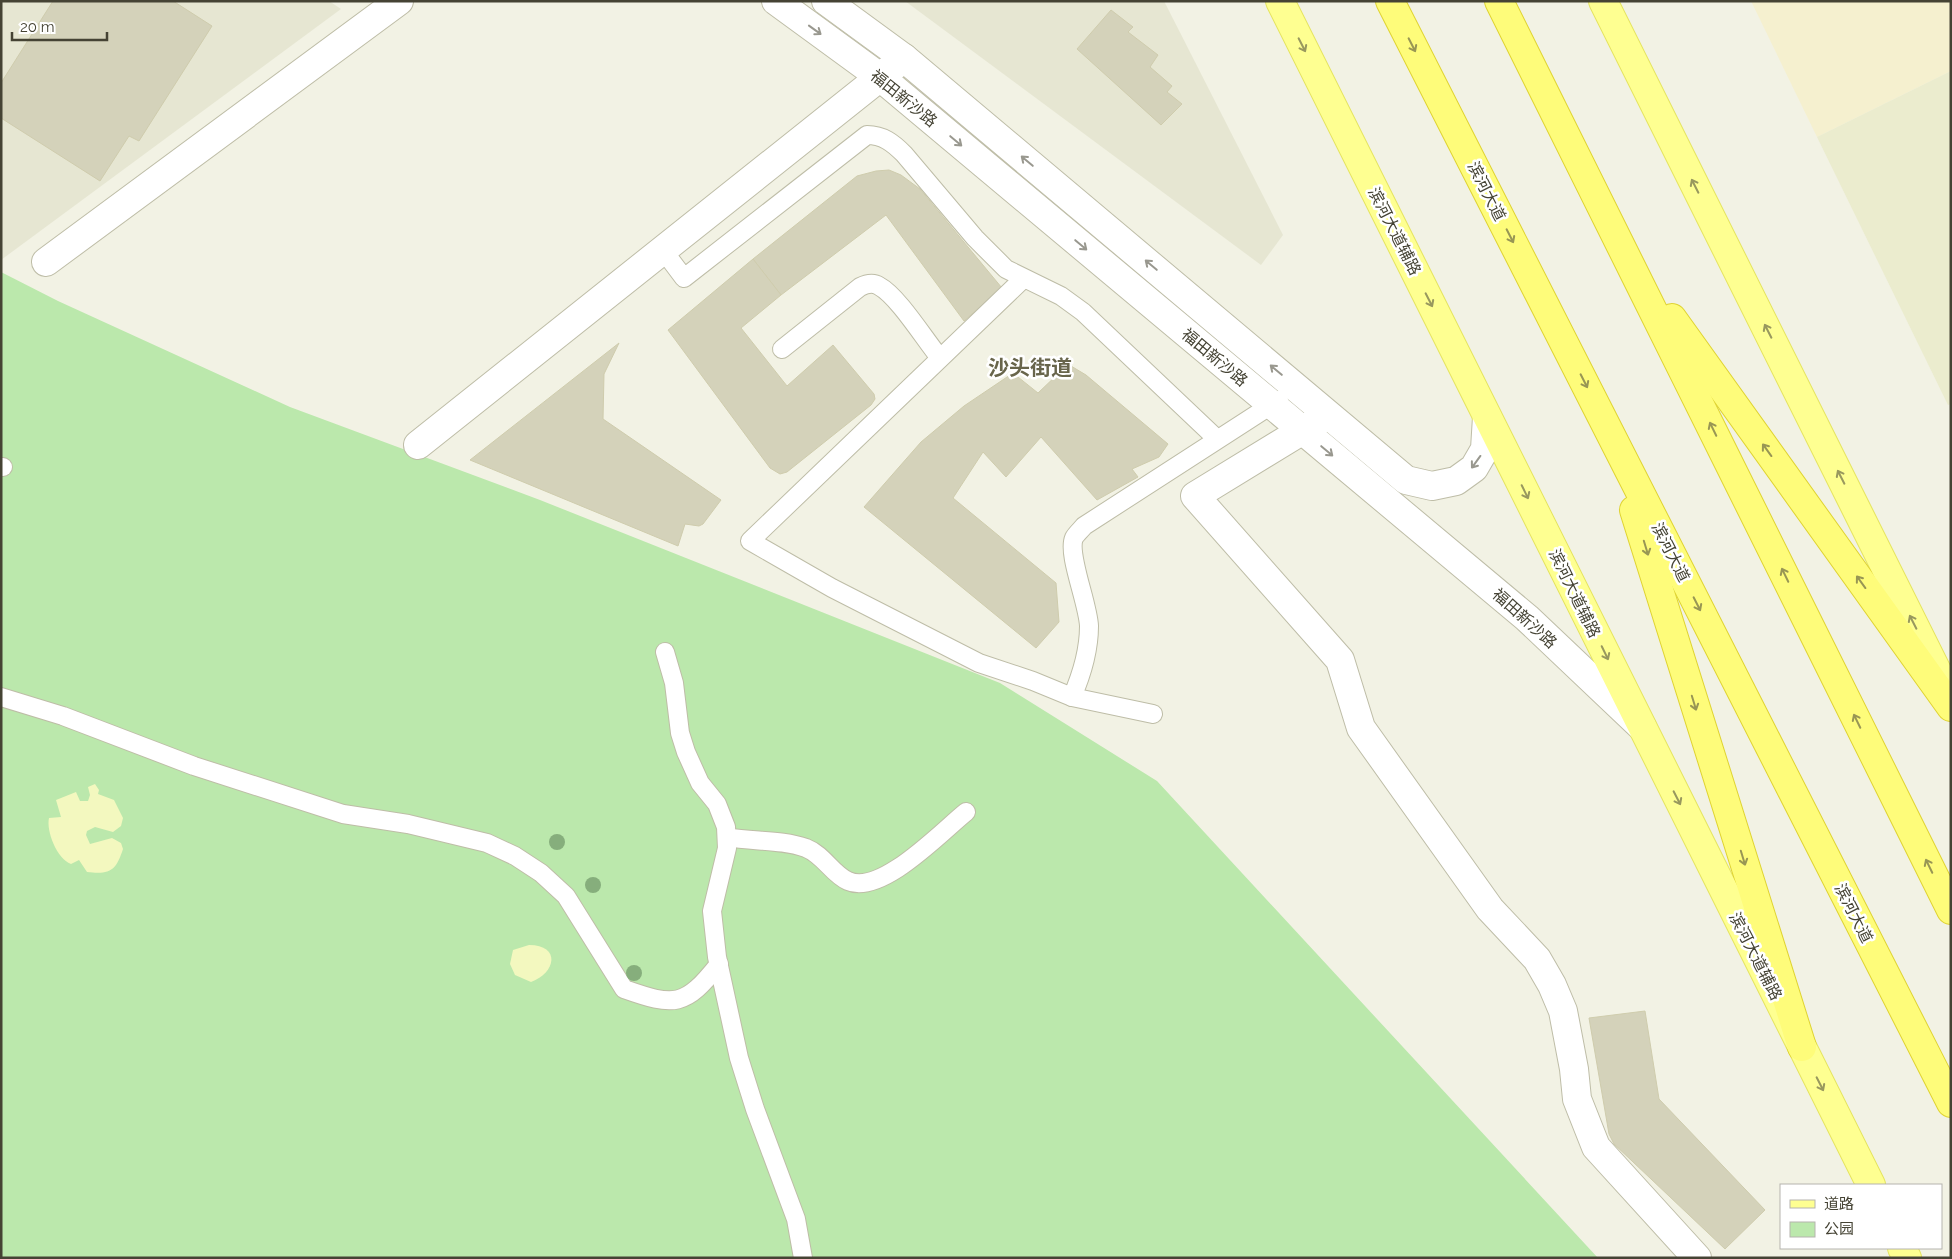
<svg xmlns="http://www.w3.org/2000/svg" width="1952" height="1259" font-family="Raleway,'Noto Sans SC',sans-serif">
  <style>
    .residential { fill: #e6e6d2 }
    .commercial { fill: #f5f0cf }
    .education { fill: #ebecce }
    .green { fill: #bbe8ac }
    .sand { fill: #f3f8bf }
    .building { fill: #d4d2ba; stroke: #cfccad }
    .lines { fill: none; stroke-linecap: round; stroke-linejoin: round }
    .service-casing { stroke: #bebda7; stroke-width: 20 }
    .minor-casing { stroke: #bebda7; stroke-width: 30 }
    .tertiary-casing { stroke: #bebda7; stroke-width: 30 }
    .primary-casing { stroke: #e5e460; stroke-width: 30 }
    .trunk-casing { stroke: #dfd332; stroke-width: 30 }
    .service { stroke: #fff; stroke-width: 18 }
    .minor { stroke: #fff; stroke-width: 28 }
    .tertiary { stroke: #fff; stroke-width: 28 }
    .primary { stroke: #feff91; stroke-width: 28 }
    .trunk { stroke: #fefc7a; stroke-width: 28 }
    .tree { fill: #86ae7c }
    .oneway { stroke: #99988f }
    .oneway2 { stroke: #98985e }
    .oneway3 { stroke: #989654 }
    .labels { text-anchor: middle; stroke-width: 5; stroke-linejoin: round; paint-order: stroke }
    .street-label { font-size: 16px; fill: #454334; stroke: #fff }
    .district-label { font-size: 21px; font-weight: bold; fill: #68654b; stroke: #fff }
  </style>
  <rect width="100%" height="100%" fill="#f2f2e4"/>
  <g class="residential">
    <polygon points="1,1 329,1 341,9 1,260"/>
    <polygon points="905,1 1164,1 1283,235 1261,265"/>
  </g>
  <polygon class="commercial" points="1751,1 1951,1 1951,71 1817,137"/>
  <polygon class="education" points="1951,71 1951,404 1948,405 1817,137"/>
  <polygon class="green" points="1,272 58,301 290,407 540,500 1000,683 1157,781 1598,1258 1,1258"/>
  <g class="sand">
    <path d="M95 784 99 790 98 794 114 800 123 818 121 826 113 832 95 827 87 831 86 835 90 844 112 838 121 843 123 849C116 870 111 875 87 872L79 860 71 864C57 859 46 831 49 818L61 817 56 800 76 792 80 801H88L90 795 88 787Z"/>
    <path d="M529 945C561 945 556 973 531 982L515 975 510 964 513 950Z"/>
  </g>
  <g class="building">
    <polygon points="53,1 173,1 212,26 139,141 129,136 100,181 1,118 1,83"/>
    <polygon points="1111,10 1133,27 1128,32 1158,55 1150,67 1172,86 1167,92 1182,104 1161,125 1077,49"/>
    <polygon points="889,170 901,175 920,189 1002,288 964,321 886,215 781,295 753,259 857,176 876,171"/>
    <polygon points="753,259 781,295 741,328 787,386 833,345 874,394 875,399 871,405 787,472 780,474 770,468 668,330"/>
    <polygon points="619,343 604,374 603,419 721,500 703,524 699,526 685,524 678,546 470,460"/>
    <polygon points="1058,362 1066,363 1086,375 1168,444 1159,457 1132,469 1138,477 1097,500 1041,437 1006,477 983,452 953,498 1056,583 1059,622 1036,648 864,507 921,442 964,406 1013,373 1038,393 1060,372"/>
    <polygon points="1645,1011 1659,1099 1765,1210 1725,1249 1614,1144 1609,1134 1589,1018"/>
  </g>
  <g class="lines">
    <g class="service-casing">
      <g id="service">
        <path d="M663 250 684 278 867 135C883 135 893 143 904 154L975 238 1006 269 1061 296 1083 312 1217 439"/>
        <polyline points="1023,279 750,541 832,588 979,663 1033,681 1072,697 1153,714"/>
        <path d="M782 349 860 287C866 284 873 282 879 286 898 296 925 340 940 358"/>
        <polyline points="1,467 3,467"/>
        <polyline points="665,652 674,683 680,733 686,752 700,783 717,804 726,827 727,848 712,911 717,957 739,1058 755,1109 796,1219 803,1258"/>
        <path d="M1 697 63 716 194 766 343 814 408 824 487 843 515 856 541 873 566 896 624 989C675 1007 685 1007 719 964"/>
        <path d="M1072 697C1082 674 1089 651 1089 626 1088 603 1067 554 1074 538 1076 534 1081 530 1084 526L1279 400"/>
        <path d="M727 837C753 842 781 839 806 848 824 855 832 874 848 881 881 896 941 832 966 812"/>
      </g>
    </g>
    <g class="minor-casing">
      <g id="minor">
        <polyline points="46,262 399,1"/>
        <polyline points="1321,419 1195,496 1340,660 1361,728 1490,909 1537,959 1552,985 1563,1011 1574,1069 1577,1099 1596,1147 1697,1258"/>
        <polyline points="418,445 904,58"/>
      </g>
    </g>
    <g class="tertiary-casing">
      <g id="tertiary">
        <polyline points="776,1 880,77 1527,618 1642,727"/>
        <polyline points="826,1 904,58 1406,480 1432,486 1456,481 1474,468 1485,449 1487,417"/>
      </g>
    </g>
    <g class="primary-casing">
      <g id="primary">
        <polyline points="1280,1 1871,1185"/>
        <polyline points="1603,1 1944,685"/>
        <polyline points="1902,1248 1907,1258"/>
      </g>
    </g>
    <g class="trunk-casing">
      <g id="trunk">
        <polyline points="1390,1 1951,1103"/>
        <polyline points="1499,1 1951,910"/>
        <polyline points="1672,318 1951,707"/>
        <polyline points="1634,510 1802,1047"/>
      </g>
    </g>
    <use href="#service" class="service"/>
    <use href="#minor" class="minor"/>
    <use href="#tertiary" class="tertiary"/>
    <use href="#primary" class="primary"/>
    <use href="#trunk" class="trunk"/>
  </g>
  <g class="tree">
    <circle cx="557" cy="842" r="8"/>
    <circle cx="593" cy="885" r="8"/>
    <circle cx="634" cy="973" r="8"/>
  </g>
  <defs><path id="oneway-shaft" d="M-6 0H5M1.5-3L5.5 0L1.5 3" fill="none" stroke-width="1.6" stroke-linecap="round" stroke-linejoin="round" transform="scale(1.25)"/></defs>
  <g class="oneway">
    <use href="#oneway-shaft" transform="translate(815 30) rotate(36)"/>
    <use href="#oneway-shaft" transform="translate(956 141) rotate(40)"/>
    <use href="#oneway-shaft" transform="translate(1027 161) rotate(-140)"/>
    <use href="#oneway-shaft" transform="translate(1081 245) rotate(40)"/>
    <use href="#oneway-shaft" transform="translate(1151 265) rotate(-140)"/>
    <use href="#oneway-shaft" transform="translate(1276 370) rotate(-140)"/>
    <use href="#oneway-shaft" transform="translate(1327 451) rotate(40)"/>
    <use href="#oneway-shaft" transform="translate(1476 462) rotate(126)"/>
  </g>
  <g class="oneway2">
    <use href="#oneway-shaft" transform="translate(1302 45) rotate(63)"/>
    <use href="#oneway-shaft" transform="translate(1695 186) rotate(-117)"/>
    <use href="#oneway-shaft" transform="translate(1429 300) rotate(63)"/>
    <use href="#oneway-shaft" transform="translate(1768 331) rotate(-117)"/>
    <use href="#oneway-shaft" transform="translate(1841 477) rotate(-117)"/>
    <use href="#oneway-shaft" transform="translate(1525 492) rotate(64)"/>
    <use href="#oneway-shaft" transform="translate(1913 622) rotate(-117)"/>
    <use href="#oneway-shaft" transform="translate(1605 653) rotate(64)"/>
    <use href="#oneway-shaft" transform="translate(1677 798) rotate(63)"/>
    <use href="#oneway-shaft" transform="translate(1820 1084) rotate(63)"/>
  </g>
  <g class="oneway3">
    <use href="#oneway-shaft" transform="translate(1412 45) rotate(63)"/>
    <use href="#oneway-shaft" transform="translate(1510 236) rotate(63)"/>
    <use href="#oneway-shaft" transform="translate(1584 381) rotate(63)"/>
    <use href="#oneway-shaft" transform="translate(1713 429) rotate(-116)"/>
    <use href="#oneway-shaft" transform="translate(1767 450) rotate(-126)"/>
    <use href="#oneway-shaft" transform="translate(1646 548) rotate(73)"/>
    <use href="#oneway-shaft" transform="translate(1785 575) rotate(-116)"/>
    <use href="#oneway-shaft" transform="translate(1861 582) rotate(-126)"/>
    <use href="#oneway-shaft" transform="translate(1697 604) rotate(63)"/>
    <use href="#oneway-shaft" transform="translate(1694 703) rotate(73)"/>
    <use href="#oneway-shaft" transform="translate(1857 721) rotate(-116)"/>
    <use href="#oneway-shaft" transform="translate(1743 858) rotate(73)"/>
    <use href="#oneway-shaft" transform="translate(1929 866) rotate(-116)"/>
  </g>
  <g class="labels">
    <g class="street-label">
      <text transform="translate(904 98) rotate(39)" y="6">福田新沙路</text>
      <text transform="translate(1487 191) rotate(63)" y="6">滨河大道</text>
      <text transform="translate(1395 231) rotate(63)" y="6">滨河大道辅路</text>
      <text transform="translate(1215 357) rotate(40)" y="6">福田新沙路</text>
      <text transform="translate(1671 552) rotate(63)" y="6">滨河大道</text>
      <text transform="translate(1575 593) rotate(64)" y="6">滨河大道辅路</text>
      <text transform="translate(1525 618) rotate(42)" y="6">福田新沙路</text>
      <text transform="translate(1854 913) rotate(63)" y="6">滨河大道</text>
      <text transform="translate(1756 956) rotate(63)" y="6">滨河大道辅路</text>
    </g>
    <g class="district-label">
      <text x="1030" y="375">沙头街道</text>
    </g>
  </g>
  <rect width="1952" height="1259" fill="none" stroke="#454334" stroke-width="5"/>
  <rect x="1780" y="1184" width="162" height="65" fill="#ffffff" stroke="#b5b4ae"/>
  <rect x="1790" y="1200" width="25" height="8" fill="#feff91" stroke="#b5b4ae"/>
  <text x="1824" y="1209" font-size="15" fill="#454334">道路</text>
  <rect x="1790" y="1222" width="25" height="15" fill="#bbe8ac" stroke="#b5b4ae"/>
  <text x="1824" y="1234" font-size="15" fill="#454334">公园</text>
  <path d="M12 32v8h95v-8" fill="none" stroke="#454334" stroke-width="2.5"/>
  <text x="20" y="32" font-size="15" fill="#454334" stroke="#ffffff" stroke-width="4" paint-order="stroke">20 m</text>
</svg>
